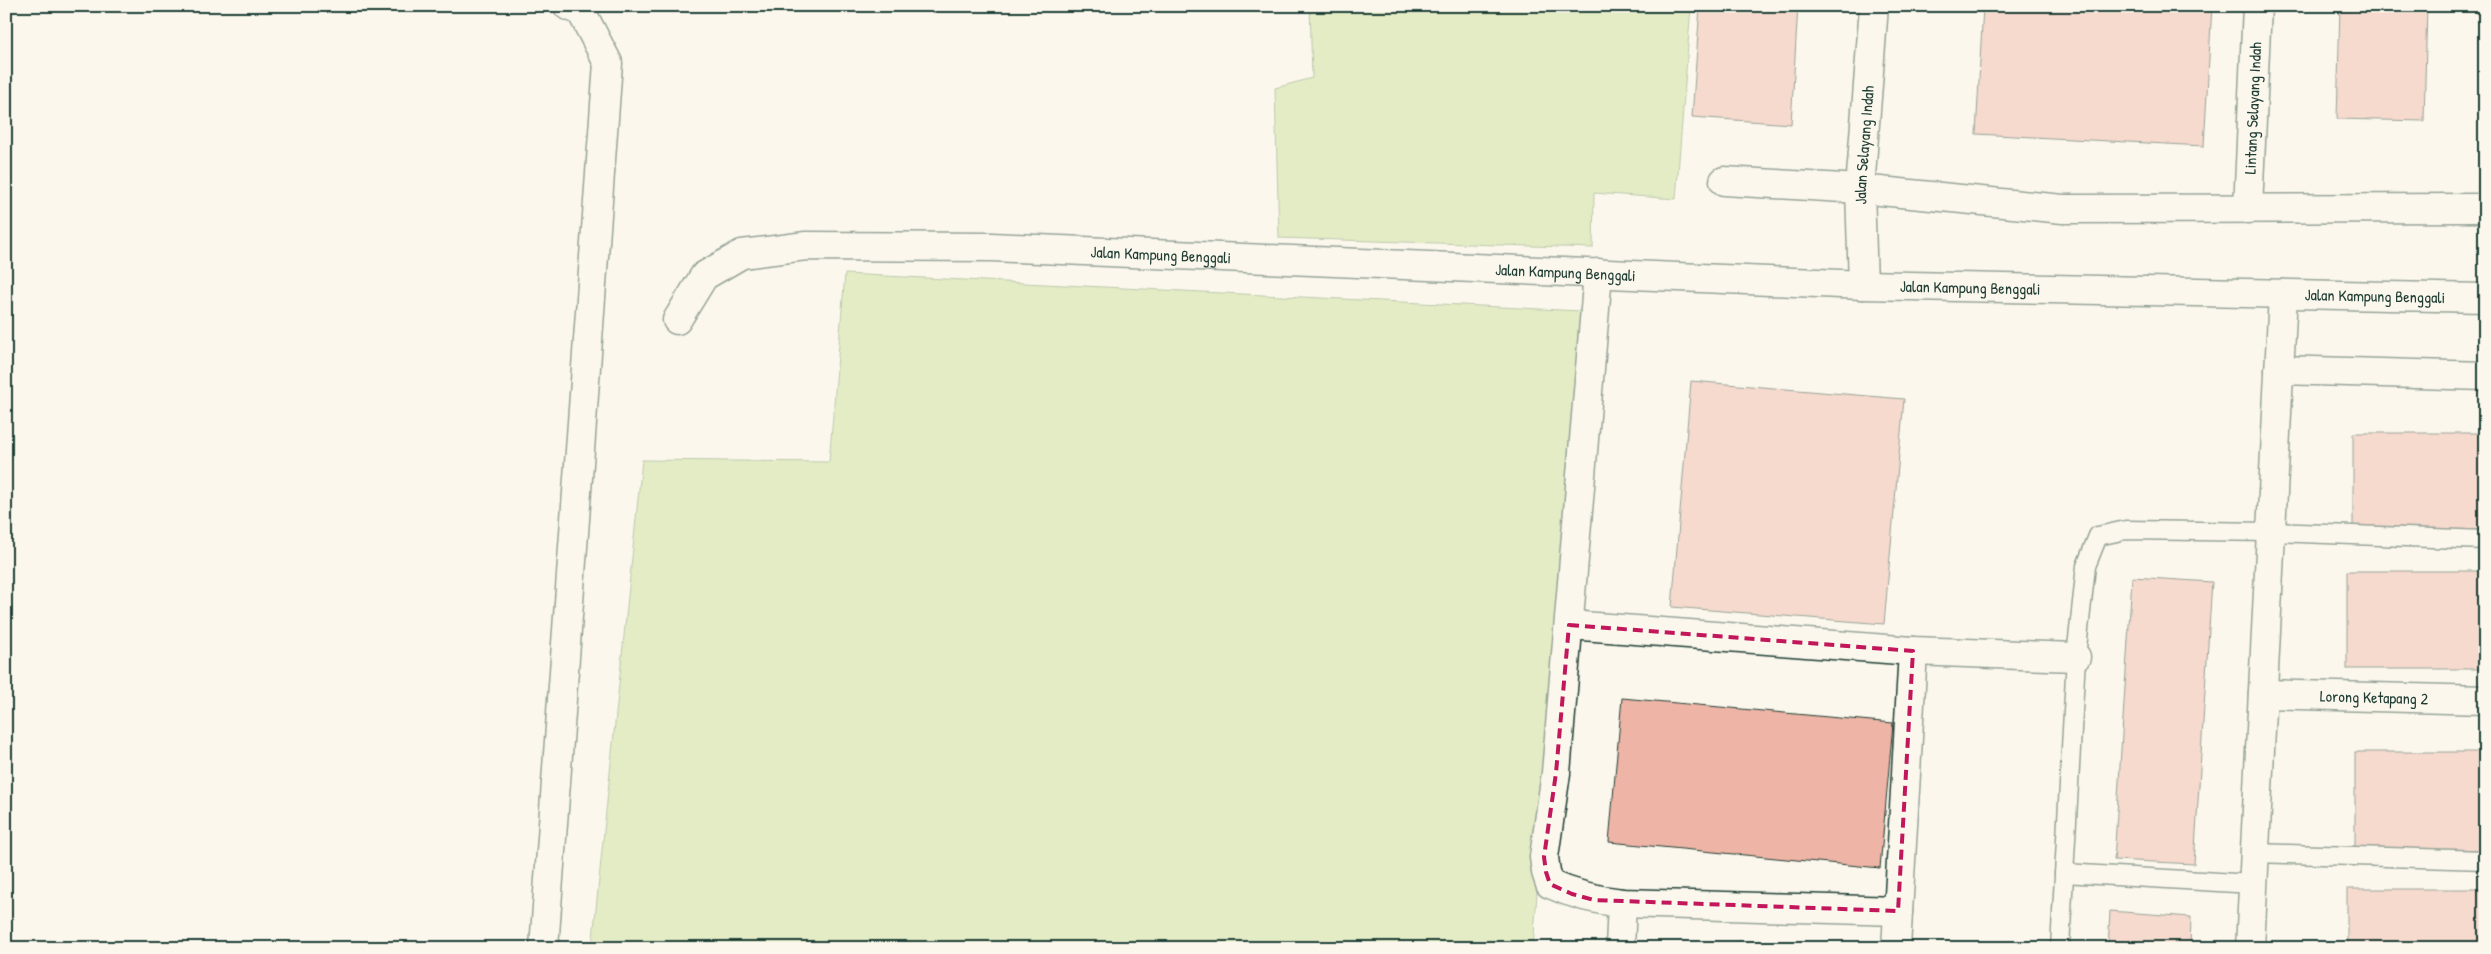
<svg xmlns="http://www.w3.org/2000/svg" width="2491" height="954" font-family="'Patrick Hand',sans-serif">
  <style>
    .green { fill: #c5de94; stroke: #728e64 }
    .building { fill: #eeb5a6; stroke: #1f3d34 }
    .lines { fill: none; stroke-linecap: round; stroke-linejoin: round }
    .service-casing { stroke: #1f3d34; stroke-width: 21 }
    .minor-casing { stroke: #1f3d34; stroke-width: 31 }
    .service { stroke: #fbf7ec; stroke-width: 18 }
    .minor { stroke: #fbf7ec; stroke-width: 28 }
    .marked { fill: none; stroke: #c2185b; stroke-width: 4; stroke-dasharray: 10 6; stroke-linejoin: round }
    .labels { text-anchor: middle; stroke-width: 4; stroke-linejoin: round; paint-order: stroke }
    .street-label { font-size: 16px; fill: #1f3d34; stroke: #fbf7ec }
  </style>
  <rect width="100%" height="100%" fill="#fbf7ec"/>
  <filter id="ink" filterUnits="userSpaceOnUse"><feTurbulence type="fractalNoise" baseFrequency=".02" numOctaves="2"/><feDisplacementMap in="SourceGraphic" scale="10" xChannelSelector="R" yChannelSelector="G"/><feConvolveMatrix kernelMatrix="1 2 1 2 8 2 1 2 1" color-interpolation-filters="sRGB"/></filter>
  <g filter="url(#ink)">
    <g class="green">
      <polygon points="1310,6 1691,6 1676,199 1594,193 1593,248 1279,238 1275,88 1312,78"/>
      <polygon points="845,274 1580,311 1533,948 592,948 642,460 829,462"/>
    </g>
    <g class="building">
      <polygon points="1700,6 1798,6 1791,124 1692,117"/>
      <polygon points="1983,6 2212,6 2204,146 1976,134"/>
      <polygon points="2340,6 2427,6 2424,121 2337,119"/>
      <polygon points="1691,381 1904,399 1884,624 1672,607"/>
      <polygon points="2353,433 2485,433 2485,532 2353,531"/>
      <rect x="2347" y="571" width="138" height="98"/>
      <polygon points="2132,577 2212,582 2194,864 2114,860"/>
      <polygon points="1622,698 1893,723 1880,868 1609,842"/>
      <rect x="2355" y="752" width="130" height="98"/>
      <rect x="2347" y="889" width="138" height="59"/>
      <polygon points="2110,911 2191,917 2190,948 2108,948"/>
      <polygon points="1738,941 1824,948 1727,948"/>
    </g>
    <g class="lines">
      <g class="service-casing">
        <g id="service">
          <polyline points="2255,853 2485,860"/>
          <polyline points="2064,873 2253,884"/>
          <polyline points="2060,948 2076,657 2086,566 2098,536 2126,530 2271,532 2485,540"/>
        </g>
      </g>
      <g class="minor-casing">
        <g id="minor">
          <polyline points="1724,181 1860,189 2063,209 2485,208"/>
          <path id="s1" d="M2248 209 2257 6"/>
          <path d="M1598 273 1556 773 1544 857 1546 872 1550 884C1574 895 1595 900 1622 903L1898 911"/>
          <path id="s2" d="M1863 285 1860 189 1874 6"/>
          <path id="s3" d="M677 320 704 276 742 254 806 246 992 247 1863 285 2485 298"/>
          <polyline points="2279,370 2485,376"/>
          <polyline points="1569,625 1913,651 2076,657"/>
          <path id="s4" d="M2263 694 2485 700"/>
          <polyline points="544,948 608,63 581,11 568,6"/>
          <polyline points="1620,948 1622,903"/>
          <polyline points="1896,948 1913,651"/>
          <polyline points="2250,948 2283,294"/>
        </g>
      </g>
      <use href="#service" class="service"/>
      <use href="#minor" class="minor"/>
    </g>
  </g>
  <path d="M0 0H2491V954H0ZM1569 625 1913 651 1898 911 1594 900 1572 894 1550 884 1546 872 1544 857 1556 773Z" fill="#fbf7ec" fill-opacity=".55" fill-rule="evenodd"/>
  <path class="marked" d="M1569 625 1913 651 1898 911 1594 900 1572 894 1550 884 1546 872 1544 857 1556 773Z"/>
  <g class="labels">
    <g class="street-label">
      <text dy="6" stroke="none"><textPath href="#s1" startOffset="101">Lintang Selayang Indah</textPath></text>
      <text dy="6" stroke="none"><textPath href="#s2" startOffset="140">Jalan Selayang Indah</textPath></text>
      <text dy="6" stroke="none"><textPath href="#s3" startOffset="515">Jalan Kampung Benggali</textPath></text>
      <text dy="6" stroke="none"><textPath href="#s3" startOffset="920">Jalan Kampung Benggali</textPath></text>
      <text dy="6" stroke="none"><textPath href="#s3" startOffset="1325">Jalan Kampung Benggali</textPath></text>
      <text dy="6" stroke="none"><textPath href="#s3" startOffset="1730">Jalan Kampung Benggali</textPath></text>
      <text dy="6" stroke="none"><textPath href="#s4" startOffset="111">Lorong Ketapang 2</textPath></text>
    </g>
  </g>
  <rect width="2491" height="954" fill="none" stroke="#fbf7ec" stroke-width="25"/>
  <rect x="12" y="12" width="2466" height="929" fill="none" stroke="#1f3d34" stroke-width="2" filter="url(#ink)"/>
</svg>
